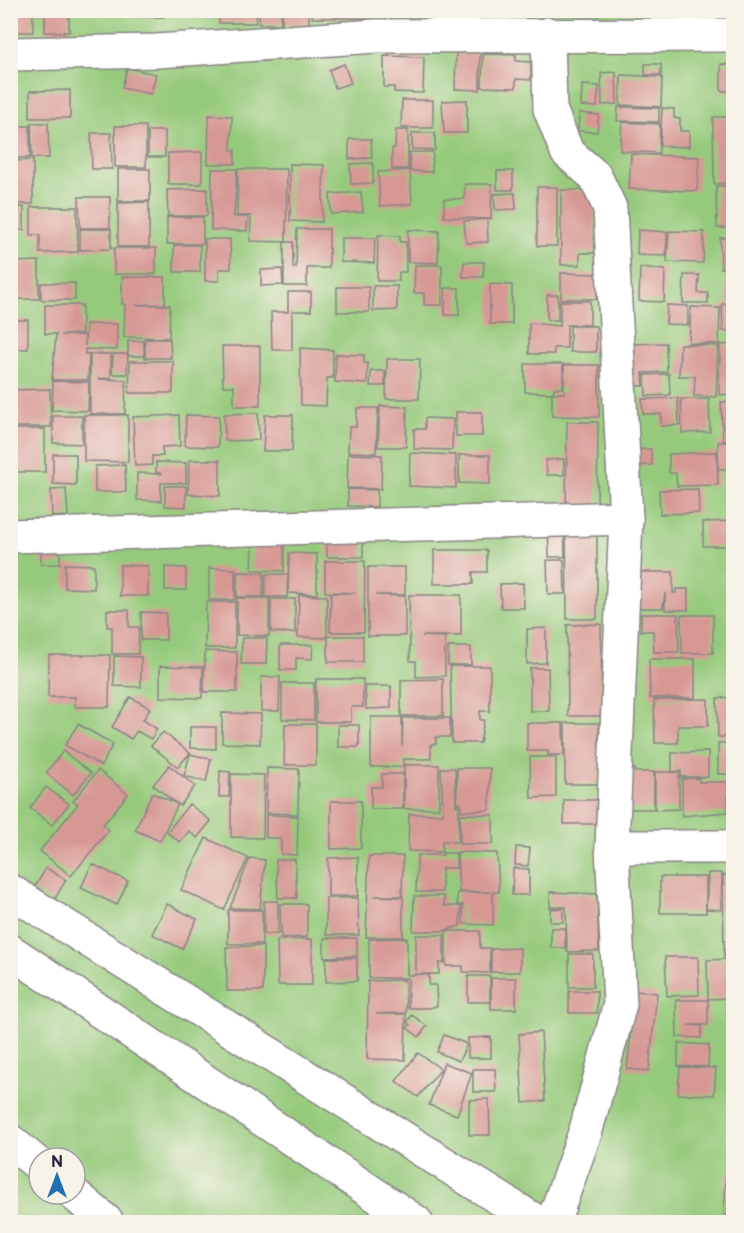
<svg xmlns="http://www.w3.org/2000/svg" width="744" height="1233" font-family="'Balsamiq Sans',sans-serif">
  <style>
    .green { fill: #95ca7c; stroke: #5c765c; stroke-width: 1.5; fill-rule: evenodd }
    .building { fill: #d79894 }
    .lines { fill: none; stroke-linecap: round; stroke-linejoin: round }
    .street-casing { stroke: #888483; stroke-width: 36 }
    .street { stroke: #fff; stroke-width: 33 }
  </style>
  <rect width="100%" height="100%" fill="#f7f3e8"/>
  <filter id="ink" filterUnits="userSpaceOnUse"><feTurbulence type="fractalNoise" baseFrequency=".0167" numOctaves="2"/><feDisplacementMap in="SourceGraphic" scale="12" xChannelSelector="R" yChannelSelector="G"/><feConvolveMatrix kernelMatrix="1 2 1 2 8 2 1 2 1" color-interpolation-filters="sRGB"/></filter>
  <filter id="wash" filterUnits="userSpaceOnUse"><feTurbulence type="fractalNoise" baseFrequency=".008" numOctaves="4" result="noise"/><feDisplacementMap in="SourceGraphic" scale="24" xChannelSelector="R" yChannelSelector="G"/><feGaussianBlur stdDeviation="1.35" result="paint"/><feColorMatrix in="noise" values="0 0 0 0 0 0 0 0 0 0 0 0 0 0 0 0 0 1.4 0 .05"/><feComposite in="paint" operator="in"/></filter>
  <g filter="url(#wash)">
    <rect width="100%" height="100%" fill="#eee7cb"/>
    <path class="green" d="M10 11H733V1222H11ZM39 1158H75V1194H39Z"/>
    <g id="blocks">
      <g class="building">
        <rect x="11" y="10" width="22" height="22"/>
        <rect x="126" y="10" width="38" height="7"/>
        <rect x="219" y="10" width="37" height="13"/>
        <rect x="259" y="10" width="22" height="14"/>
        <rect x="282" y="10" width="27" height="15"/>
        <rect x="312" y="10" width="55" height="8"/>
        <polygon points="435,10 501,10 501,18 435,19"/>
        <rect x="45" y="11" width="24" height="21"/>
        <polygon points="456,51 480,52 480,90 455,89"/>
        <polygon points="483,54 516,55 516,61 531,62 531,80 516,79 516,88 482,87"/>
        <polygon points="384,56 424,57 423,93 394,92 394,87 384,87"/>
        <polygon points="344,64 351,83 335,88 329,70"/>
        <rect x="645" y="64" width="16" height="11"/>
        <polygon points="721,64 734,65 734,91 721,91"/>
        <polygon points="127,68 156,74 151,94 122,88"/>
        <polygon points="616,72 617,104 602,105 601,73"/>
        <polygon points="621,75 662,77 661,107 620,105"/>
        <polygon points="582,85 599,86 597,107 581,106"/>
        <polygon points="70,90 70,118 30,118 30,91"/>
        <polygon points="402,100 433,100 433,128 401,128"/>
        <polygon points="467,100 467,133 444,133 442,101"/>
        <polygon points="618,107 659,108 659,122 617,121"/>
        <polygon points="662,108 674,109 674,118 680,119 680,131 689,131 689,147 660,146"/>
        <polygon points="579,113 599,115 597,132 578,131"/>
        <polygon points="209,115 232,116 231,150 235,150 235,164 208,164"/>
        <polygon points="713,117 734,117 734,183 714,184"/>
        <polygon points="622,122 660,124 659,153 620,151"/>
        <polygon points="31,123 48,123 49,158 32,158"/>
        <rect x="10" y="126" width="20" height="32"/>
        <rect x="115" y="126" width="31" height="41"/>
        <polygon points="396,130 408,130 408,169 392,169 392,148 395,148"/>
        <rect x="148" y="131" width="17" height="26"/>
        <polygon points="91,133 111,133 112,169 92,169"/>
        <polygon points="412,133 435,133 435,150 412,149"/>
        <polygon points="349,139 371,139 372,158 349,159"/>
        <polygon points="202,152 202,184 168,184 168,153"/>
        <polygon points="410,152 433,152 432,172 410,171"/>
        <polygon points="631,154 699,157 697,191 629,189"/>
        <polygon points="33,160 33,204 10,204 10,161"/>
        <polygon points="373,163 373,183 351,184 350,164"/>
        <polygon points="290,164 324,165 322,222 290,221"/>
        <rect x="118" y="169" width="32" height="32"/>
        <polygon points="212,169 237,169 234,217 248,217 247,231 211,230"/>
        <polygon points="238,169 287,169 286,242 250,241 251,216 237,216"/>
        <polygon points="410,170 412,204 380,206 378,172"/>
        <rect x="497" y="171" width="16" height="19"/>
        <polygon points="465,184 492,184 491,219 444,217 444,199 464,199"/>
        <polygon points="716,186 734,186 734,228 717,228"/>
        <rect x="537" y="187" width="20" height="59"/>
        <polygon points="207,189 207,216 168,216 167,190"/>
        <polygon points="561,190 595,190 595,253 580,253 580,265 561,265"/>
        <polygon points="361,192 363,212 331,214 330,194"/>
        <polygon points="515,193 516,209 495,210 494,194"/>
        <polygon points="79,197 110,197 110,228 80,228"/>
        <polygon points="149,202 149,247 118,247 118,203"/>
        <rect x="10" y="207" width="14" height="23"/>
        <polygon points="31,207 77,207 78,252 40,253 40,235 31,235"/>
        <rect x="167" y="217" width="36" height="27"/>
        <polygon points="487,219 488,242 466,243 464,221"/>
        <polygon points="80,229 111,229 111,249 80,250"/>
        <polygon points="297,229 329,229 329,268 307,268 307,286 284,286 284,242 293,242 293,268 296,268"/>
        <polygon points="408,230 439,231 438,263 408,262"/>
        <polygon points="638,230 667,232 666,256 637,255"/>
        <polygon points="669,231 704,232 703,263 667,262"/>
        <polygon points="378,235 400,236 400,242 406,242 406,272 399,272 399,281 377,281"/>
        <polygon points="734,237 734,268 721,268 720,238"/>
        <polygon points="341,238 375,238 374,263 341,262"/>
        <polygon points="205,239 230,239 231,269 219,269 219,281 205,281"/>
        <rect x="174" y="245" width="26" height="27"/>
        <rect x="114" y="248" width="42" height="26"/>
        <polygon points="39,261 39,299 10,299 10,262"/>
        <polygon points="464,262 484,262 483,277 463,277"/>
        <polygon points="415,265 442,265 442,305 424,305 424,293 414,293"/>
        <polygon points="640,268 665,270 664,302 639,301"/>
        <polygon points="282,269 283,285 261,286 261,270"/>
        <polygon points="734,271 734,302 727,303 725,272"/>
        <polygon points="561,273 598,274 597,299 561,299"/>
        <polygon points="684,275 699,275 698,293 708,293 708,303 683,303"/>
        <polygon points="122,277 165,277 165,304 136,305 170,305 169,338 124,337 125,304 122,304"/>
        <rect x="41" y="283" width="34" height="17"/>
        <polygon points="490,284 512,285 512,324 490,324"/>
        <polygon points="373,286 397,286 397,310 373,311"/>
        <rect x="337" y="287" width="32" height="25"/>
        <rect x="445" y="288" width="14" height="27"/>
        <polygon points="288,292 311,292 311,311 292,311 292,350 272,350 271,312 288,312"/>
        <rect x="547" y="295" width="11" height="25"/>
        <polygon points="560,301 590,301 590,325 567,325 567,348 554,348 554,354 529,354 529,323 560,326"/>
        <polygon points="722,304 734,304 734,331 723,331"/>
        <polygon points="45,305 82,305 82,334 61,335 85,335 85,346 86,324 117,324 117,350 85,349 85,354 89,354 88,380 52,380 56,334 45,334"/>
        <polygon points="667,305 688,306 688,325 666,324"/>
        <polygon points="691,307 720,308 719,344 689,343"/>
        <rect x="10" y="320" width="18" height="29"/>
        <rect x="570" y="326" width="26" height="26"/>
        <polygon points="145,339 170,339 171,358 145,358"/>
        <rect x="128" y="341" width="16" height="15"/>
        <polygon points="666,343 667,372 643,373 644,386 627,386 630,344"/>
        <polygon points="680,344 718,346 716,397 694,396 695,376 679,376"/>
        <polygon points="734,344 734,394 719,395 720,345"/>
        <polygon points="222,346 260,346 260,406 234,406 234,386 223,386"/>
        <polygon points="300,348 333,350 333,378 327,378 326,406 301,405"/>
        <polygon points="90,354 111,354 111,378 98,379 126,380 125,414 90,414"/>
        <polygon points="113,354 128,354 127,374 112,374"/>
        <polygon points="336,354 364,355 364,363 368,363 367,384 335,382"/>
        <polygon points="387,359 420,359 419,399 386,399"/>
        <polygon points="130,361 173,361 173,393 129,393"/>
        <polygon points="525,364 563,364 563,388 554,388 554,393 525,392"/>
        <polygon points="564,365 599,365 599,417 552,416 552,393 564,393"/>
        <polygon points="371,371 385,371 385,386 370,386"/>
        <polygon points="669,374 670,395 646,396 645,375"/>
        <polygon points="53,381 89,382 88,411 52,410"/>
        <polygon points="50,389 51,427 10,427 10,390"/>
        <polygon points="678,398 679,425 661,426 661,414 643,414 642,399"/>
        <polygon points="681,399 709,399 710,432 682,433"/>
        <polygon points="734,401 734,440 723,441 721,402"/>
        <polygon points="380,406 407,407 406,447 378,447"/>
        <polygon points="357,408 378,408 376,453 348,452 349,427 356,427"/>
        <rect x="456" y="412" width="26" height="24"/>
        <polygon points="258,413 259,440 225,441 224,414"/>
        <polygon points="84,415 128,415 128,462 84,461"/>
        <polygon points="179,415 180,446 162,447 163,456 152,456 152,465 135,466 133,417"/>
        <polygon points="186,415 219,416 218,447 185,446"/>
        <polygon points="265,415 293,415 292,451 263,451"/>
        <polygon points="53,416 82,416 82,444 53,443"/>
        <polygon points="425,418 453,419 452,450 414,449 414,429 425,429"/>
        <polygon points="567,422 598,422 597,515 566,515"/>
        <rect x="10" y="429" width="35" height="43"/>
        <rect x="718" y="442" width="16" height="27"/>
        <polygon points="651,449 652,465 627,466 627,450"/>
        <polygon points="717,452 718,485 677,486 676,473 669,473 669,454"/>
        <polygon points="410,453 456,455 456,488 409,486"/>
        <polygon points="53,454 76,454 76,485 53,484"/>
        <polygon points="348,454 382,455 381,489 347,488"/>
        <polygon points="459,455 490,455 490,484 459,483"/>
        <polygon points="564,459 564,475 547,475 546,460"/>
        <polygon points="189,460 220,460 220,496 188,494"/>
        <polygon points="156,462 186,463 186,483 161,483 161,501 137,500 137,473 162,474 156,472"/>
        <polygon points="125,465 126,492 95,492 95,466"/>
        <polygon points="165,486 186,486 186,507 165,506"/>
        <polygon points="66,489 68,516 52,517 51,490"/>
        <polygon points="348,489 377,490 377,507 348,506"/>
        <polygon points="698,489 699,513 660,514 659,490"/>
        <polygon points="734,521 734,546 703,546 703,522"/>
        <polygon points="548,522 564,522 565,557 549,557"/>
        <polygon points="597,522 597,619 567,619 566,523"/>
        <rect x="327" y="531" width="36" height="26"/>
        <polygon points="253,541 284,542 284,571 252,570"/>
        <rect x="41" y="548" width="19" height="16"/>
        <polygon points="434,550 487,550 487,572 473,572 473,584 434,584"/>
        <polygon points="289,553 317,554 317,594 288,593"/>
        <polygon points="547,560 564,560 565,594 548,594"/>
        <polygon points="325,561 365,561 364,632 330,632 331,593 356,593 325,592"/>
        <polygon points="65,564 94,565 94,589 65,588"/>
        <polygon points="120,565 148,566 148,596 120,596"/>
        <polygon points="165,567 186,568 186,590 165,590"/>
        <polygon points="368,567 405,567 405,595 376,595 405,596 405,636 368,636"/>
        <polygon points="209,568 235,569 235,600 209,600"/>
        <polygon points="237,572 264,573 263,597 237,597"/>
        <polygon points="628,572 673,572 673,593 676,593 676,589 688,589 688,610 665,610 665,593 663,608 628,608"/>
        <polygon points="266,574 288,574 287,597 265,597"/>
        <polygon points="523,583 524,608 501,608 500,584"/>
        <polygon points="299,595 327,596 327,638 298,637"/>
        <polygon points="409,595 461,595 461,636 422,636 445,637 445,676 416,677 416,661 410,661"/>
        <polygon points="237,598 269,598 269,636 237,635"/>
        <polygon points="271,599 295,599 295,633 271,632"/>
        <polygon points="206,602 235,602 235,648 205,648"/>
        <polygon points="107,610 129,610 129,627 139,627 138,654 112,654 112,627 107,627"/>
        <polygon points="141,612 166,613 166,640 141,640"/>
        <polygon points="641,614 678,614 679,652 654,652 653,631 641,631"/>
        <polygon points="681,615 713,615 713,653 682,653"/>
        <polygon points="601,624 602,716 568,716 567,625"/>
        <polygon points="546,628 546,663 527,664 527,629"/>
        <rect x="328" y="636" width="35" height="26"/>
        <polygon points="242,638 267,638 266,664 241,664"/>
        <polygon points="280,645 313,645 312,659 296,658 296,670 280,670"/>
        <rect x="448" y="647" width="23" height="18"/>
        <polygon points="205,651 237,652 237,692 204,692"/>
        <polygon points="49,655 110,655 109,707 75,707 75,697 48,697"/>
        <polygon points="114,656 141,657 141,687 114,686"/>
        <polygon points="649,659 695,659 695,698 650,698"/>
        <polygon points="160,666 203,667 202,698 160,697"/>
        <polygon points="450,666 490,666 490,711 480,711 480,720 484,720 480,743 452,743"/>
        <polygon points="530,668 548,668 549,711 530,711"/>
        <polygon points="261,677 280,677 279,711 261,711"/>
        <polygon points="316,679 363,679 363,707 351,707 351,722 316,722"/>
        <polygon points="443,679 443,716 401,716 401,680"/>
        <polygon points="282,683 314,683 314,720 282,719"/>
        <polygon points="365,686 391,686 391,708 366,709"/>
        <polygon points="130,697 150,708 143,720 157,729 151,739 137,731 131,739 112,727"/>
        <polygon points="734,697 734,737 718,737 717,698"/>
        <polygon points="708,699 708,726 678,726 678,743 655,743 654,700"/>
        <polygon points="222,713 261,714 260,744 222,743"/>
        <polygon points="371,717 402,717 402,746 403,718 450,718 450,737 436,737 436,744 431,744 431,759 403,759 403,767 371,767"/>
        <polygon points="527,723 563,723 564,755 548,755 548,751 527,751"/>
        <polygon points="565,723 599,723 600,784 565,784"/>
        <polygon points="78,724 113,744 101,766 65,745"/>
        <polygon points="285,724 316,724 316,765 284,765"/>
        <rect x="338" y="725" width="21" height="22"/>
        <polygon points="190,727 216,727 216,749 190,748"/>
        <polygon points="163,732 190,753 178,767 151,746"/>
        <rect x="718" y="743" width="16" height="31"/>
        <polygon points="63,751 91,773 73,795 46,773"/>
        <polygon points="708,752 708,777 681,777 681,771 672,772 672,753"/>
        <polygon points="190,754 211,759 206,782 184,776"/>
        <polygon points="530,757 556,757 556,797 531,798"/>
        <polygon points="169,765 195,786 180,806 153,785"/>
        <polygon points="404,765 439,765 439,808 404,809"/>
        <polygon points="267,768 299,769 298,814 266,813"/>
        <polygon points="441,768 455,768 456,806 459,806 458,842 442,841 442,852 408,851 409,814 443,814"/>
        <polygon points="457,768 490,768 490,810 461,811 461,804 457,804"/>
        <polygon points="628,769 635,769 635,772 654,772 654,809 628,809"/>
        <polygon points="98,770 128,794 103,825 109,830 71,876 40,851 78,804 73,801"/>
        <polygon points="220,771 230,772 229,797 219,797"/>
        <polygon points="655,772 679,772 679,809 655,810"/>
        <polygon points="231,774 264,775 263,838 231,837"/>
        <polygon points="382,774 403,774 403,809 371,809 371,787 382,787"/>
        <polygon points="699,778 699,782 728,782 728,812 682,816 682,779"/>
        <polygon points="46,787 69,804 52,825 30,808"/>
        <polygon points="152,793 178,804 160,841 135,830"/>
        <rect x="564" y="800" width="34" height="24"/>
        <polygon points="331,801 361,801 361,848 331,849"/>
        <polygon points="189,804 211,821 197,838 189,831 180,842 167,832"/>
        <polygon points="460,814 493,815 493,844 460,844"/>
        <polygon points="266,815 298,816 297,855 281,854 281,838 266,838"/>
        <polygon points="206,838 248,858 224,910 181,890"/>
        <polygon points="516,847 530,848 528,866 515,865"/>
        <polygon points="457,852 497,853 499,892 493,892 493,925 463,924 463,905 457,905 457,893 490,892 459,892"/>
        <polygon points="443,853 456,853 456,868 442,868 442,892 416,892 417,855 443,855"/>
        <polygon points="369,856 403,856 402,896 374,896 403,897 403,937 366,937"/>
        <polygon points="358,857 358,896 328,896 328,858"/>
        <polygon points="250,858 265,860 260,909 230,908"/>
        <polygon points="295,859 297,898 278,898 276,860"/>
        <polygon points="92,864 128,881 117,905 81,888"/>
        <polygon points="46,868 66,880 53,902 33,890"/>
        <polygon points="513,868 529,869 529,895 512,895"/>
        <polygon points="708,873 722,873 721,910 706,909"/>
        <polygon points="723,875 734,875 734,957 724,957"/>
        <rect x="660" y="877" width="46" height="36"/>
        <polygon points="550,892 597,894 599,951 567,952 566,907 550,907"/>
        <polygon points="414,896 444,896 444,906 461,906 460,926 443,931 413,931"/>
        <polygon points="326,898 358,898 359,935 326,935"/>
        <rect x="264" y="901" width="14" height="33"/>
        <polygon points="167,904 197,919 182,949 152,934"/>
        <polygon points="280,904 307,904 307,937 281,938"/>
        <polygon points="563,908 563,922 550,922 550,909"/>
        <rect x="228" y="910" width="34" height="34"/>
        <rect x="551" y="928" width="14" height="20"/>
        <polygon points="446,931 480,931 480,948 490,948 490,973 463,972 463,966 446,966"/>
        <polygon points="416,935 444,935 444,963 439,963 439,974 418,974 429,975 429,985 436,985 437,1006 429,1008 408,1008 408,978 369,978 369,939 407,938 407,975 416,975"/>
        <polygon points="324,938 357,938 357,956 324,957"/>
        <polygon points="312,939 312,985 278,985 277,940"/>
        <polygon points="263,946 263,991 227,991 226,947"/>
        <polygon points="520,948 520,972 491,972 491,949"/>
        <rect x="569" y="954" width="24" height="33"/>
        <polygon points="665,957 698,957 699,995 667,996"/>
        <polygon points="326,958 357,958 357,981 326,982"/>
        <polygon points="733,959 730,998 708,999 707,960"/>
        <rect x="468" y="976" width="22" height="26"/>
        <rect x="491" y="978" width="25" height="31"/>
        <polygon points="405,980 406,1013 376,1014 406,1014 405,1060 367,1059 368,981"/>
        <rect x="569" y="991" width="28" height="22"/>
        <polygon points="635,991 657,993 649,1071 627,1069"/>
        <polygon points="676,1000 708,1000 708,1025 688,1025 702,1026 701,1038 677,1037"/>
        <rect x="727" y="1002" width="7" height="16"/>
        <polygon points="412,1015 427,1026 419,1037 407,1028 410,1025 407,1022"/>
        <polygon points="541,1032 545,1101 523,1103 519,1034"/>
        <polygon points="444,1035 467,1044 459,1061 437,1052"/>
        <polygon points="491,1037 491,1058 468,1058 468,1038"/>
        <polygon points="678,1043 709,1045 708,1067 678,1066"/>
        <polygon points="418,1053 441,1069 418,1097 396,1081"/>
        <polygon points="444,1063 472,1073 457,1115 429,1105"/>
        <polygon points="680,1067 716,1068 714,1095 678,1094"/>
        <polygon points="473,1069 495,1069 496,1092 473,1092"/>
        <polygon points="489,1099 490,1135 469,1135 469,1100"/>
        <polygon points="726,1174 734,1175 734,1215 724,1215"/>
      </g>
    </g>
  </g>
  <g filter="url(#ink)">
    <use href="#blocks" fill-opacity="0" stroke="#888483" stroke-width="1.5"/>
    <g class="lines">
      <g class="street-casing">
        <g id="street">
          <polyline points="548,34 550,109 567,152 595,176 610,208 626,518 612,847 620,1004 586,1130 553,1222"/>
          <polyline points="10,54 157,51 376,36 734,35"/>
          <polyline points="10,536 626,518"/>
          <polyline points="612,847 734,847"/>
          <polyline points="10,891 537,1222"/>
          <polyline points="10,951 416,1222"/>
          <polyline points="10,1141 39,1165"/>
          <polyline points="74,1194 107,1222"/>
        </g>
      </g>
      <use href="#street" class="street"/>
    </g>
  </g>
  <rect width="744" height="1233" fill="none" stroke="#f7f3e8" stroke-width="36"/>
  <g transform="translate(57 1176)"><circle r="28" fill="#f7f3e8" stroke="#a29fa3" stroke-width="1.5"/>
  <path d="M0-4.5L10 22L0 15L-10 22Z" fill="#1f6fb2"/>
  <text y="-9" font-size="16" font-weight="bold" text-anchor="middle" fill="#22223b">N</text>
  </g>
</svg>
